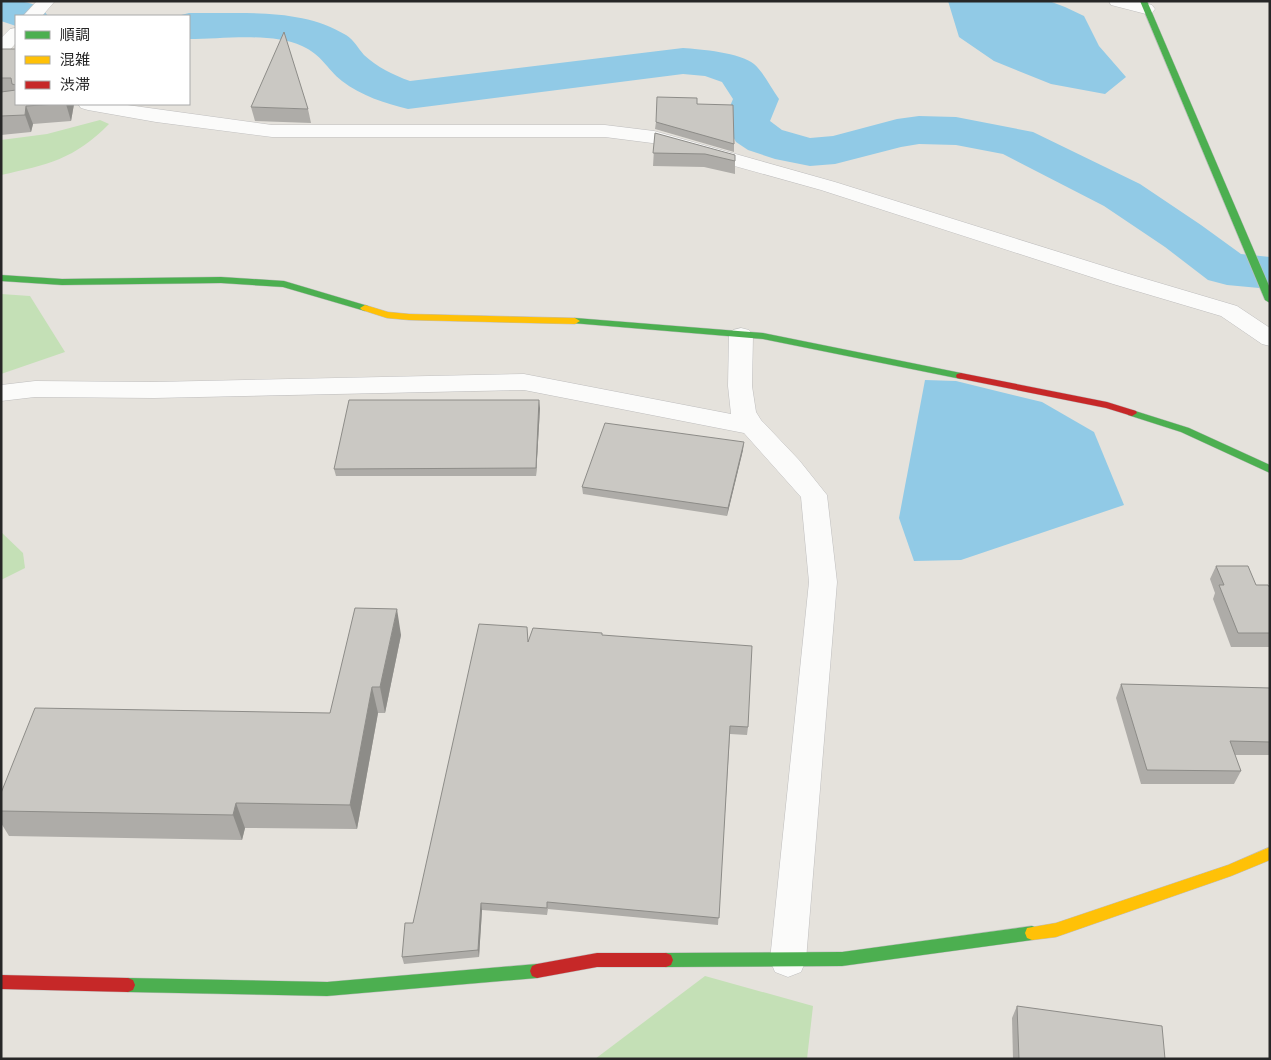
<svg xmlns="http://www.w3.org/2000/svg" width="1271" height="1060" font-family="'Roboto Condensed','Noto Sans JP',sans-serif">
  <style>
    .green { fill: #c4e0b6 }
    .water { fill: #91cae6 }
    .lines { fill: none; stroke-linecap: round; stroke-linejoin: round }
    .river { fill: #91cae6; fill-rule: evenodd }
    .street-casing { stroke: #bfbebe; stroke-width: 1 }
    .fast-casing { stroke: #bfbebe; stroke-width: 1 }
    .slow-casing { stroke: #bfbebe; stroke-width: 1 }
    .jam-casing { stroke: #bfbebe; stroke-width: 1 }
    .street { fill: #fbfbfa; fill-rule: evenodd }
    .fast { fill: #4caf50; fill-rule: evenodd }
    .slow { fill: #ffc107; fill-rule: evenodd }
    .jam { fill: #c62828; fill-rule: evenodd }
    .wall { fill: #aeaca8 }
    .shaded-wall { fill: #8d8c88 }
    .building { fill: #cac8c3; stroke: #8d8c88 }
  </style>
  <rect width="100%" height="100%" fill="#e5e2dc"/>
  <g class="green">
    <path d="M100 120 109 124C75 159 47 165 1 175V140L47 134Z"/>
    <polygon points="1,294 30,296 65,352 1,374"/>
    <polygon points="1,532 23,553 25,568 1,580"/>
    <polygon points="705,976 813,1006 807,1059 595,1059"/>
  </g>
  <g class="water">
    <polygon points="948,1 1049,1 1065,7 1084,16 1099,46 1126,77 1105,94 1051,84 994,61 959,37"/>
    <polygon points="925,380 956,381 1042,402 1094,432 1124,505 961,560 914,561 899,518"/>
  </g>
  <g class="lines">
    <g class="river">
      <path d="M1 1C19 1 37 0 48 16H16V26L1 21Z"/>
      <path d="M189 13C240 14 301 7 346 35 354 40 358 48 364 55 377 67 393 75 410 81L683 48C700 49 741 53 754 64 764 73 771 88 779 99L770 121 782 130 810 138 833 136 897 119 919 116 956 117 1033 132 1140 184 1201 225 1241 254 1270 257V289L1227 285 1208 280 1165 247 1104 206 1003 154 956 145 919 144 901 147 835 164 810 166 775 159 748 150 736 142 724 121 733 99 722 82 705 76 683 74 408 109C385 103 361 96 342 81 326 68 322 55 302 46 271 32 222 39 189 39V16H177Z"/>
    </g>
    <g class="street-casing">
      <g id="street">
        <polygon points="37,1 55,1 42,16 23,16"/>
        <polygon points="1109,1 1137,1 1152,5 1155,9 1152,13 1146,14 1111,5"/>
        <polygon points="16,28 16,43 7,53 1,54 1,38 10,29"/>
        <polygon points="78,104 120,104 272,125 605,125 654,131 835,182 1129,274 1237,306 1270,328 1270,346 1262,344 1221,316 1113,284 821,190 652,143 605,137 272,137 156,122 88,110 81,108"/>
        <polygon points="741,328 749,330 753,335 752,386 756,412 761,420 799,460 827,495 837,582 806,960 801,972 788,977 775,972 770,960 809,582 801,497 744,433 524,390 154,398 35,397 1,401 1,385 35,381 154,382 524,374 731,414 728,386 729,335 733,330"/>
      </g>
    </g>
    <g class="fast-casing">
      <g id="fast">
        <polygon points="1140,1 1147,1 1270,288 1270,303 1265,300"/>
        <polygon points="1,275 62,279 221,277 284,281 368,306 370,308 365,311 283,287 221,283 62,285 1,281"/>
        <polygon points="575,318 763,333 961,373 966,376 961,379 763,339 572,323 570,321"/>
        <polygon points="1132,410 1189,428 1270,465 1270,473 1181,432 1128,415 1127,413 1128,411"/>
        <polygon points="1032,926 1037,928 1039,933 1037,938 1032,940 842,966 666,967 661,965 659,960 661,955 666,953 842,952"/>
        <polygon points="537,964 542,966 544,971 542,976 537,978 327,996 128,992 123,990 121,985 123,980 128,978 327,982"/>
      </g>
    </g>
    <g class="slow-casing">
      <g id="slow">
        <polygon points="365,305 388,312 409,314 575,318 580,321 575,324 409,320 387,318 362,310 360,308"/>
        <polygon points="1270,847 1270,860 1231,876 1056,937 1032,940 1027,938 1025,933 1027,928 1056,923 1228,865"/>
      </g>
    </g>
    <g class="jam-casing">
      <g id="jam">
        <polygon points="961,373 1107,402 1136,411 1137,413 1132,416 1106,408 957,378 956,376 957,374"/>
        <polygon points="597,953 666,953 671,955 673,960 671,965 666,967 597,967 537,978 532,976 530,971 532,966 537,964"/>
        <polygon points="1,975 128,978 133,980 135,985 133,990 128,992 1,989"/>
      </g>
    </g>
    <use href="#street" class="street"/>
    <use href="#fast" class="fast"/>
    <use href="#slow" class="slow"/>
    <use href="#jam" class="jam"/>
  </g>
  <g class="wall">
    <polygon points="1,49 16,49 16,104 74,104 71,121 33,124 31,132 1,135"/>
    <polygon points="697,104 734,144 734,152 655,129 656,122"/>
    <polygon points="251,107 308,109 311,123 255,121"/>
    <polygon points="655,133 735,161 735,174 704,167 653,166"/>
    <polygon points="540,408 536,476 336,476 334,469"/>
    <polygon points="743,450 727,516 583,494 582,487"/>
    <polygon points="1216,566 1256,585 1270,588 1270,647 1231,647 1213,599 1215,593 1210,579"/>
    <polygon points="401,635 385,713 378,713 357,829 245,828 242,840 9,836 1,823 1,793 330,713"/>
    <polygon points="602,635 748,727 747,735 730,734 718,925 548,909 547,915 482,910 479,957 404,964 402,957 413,923"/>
    <polygon points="1121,684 1270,688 1270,755 1235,755 1241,771 1234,784 1141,784 1116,698"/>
    <polygon points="1017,1006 1165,1059 1013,1059 1012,1018"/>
  </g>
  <g class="shaded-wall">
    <polygon points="66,104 74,104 71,121"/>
    <polygon points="26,106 33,124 31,132 25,115"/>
    <polygon points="539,400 540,408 536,476 536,468"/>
    <polygon points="744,442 743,450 727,516 728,508"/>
    <polygon points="397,609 401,635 385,713 380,687"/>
    <polygon points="372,687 378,713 357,829 350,805"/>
    <polygon points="236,803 245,828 242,840 233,815"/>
    <polygon points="481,903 482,910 479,957 478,950"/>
  </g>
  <g class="building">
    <polygon points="284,32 308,109 251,107"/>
    <polygon points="1,49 16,49 16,85 12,84 11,78 1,78"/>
    <polygon points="16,90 16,104 57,104 26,106 25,115 1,116 1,92"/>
    <polygon points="657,97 697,98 697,104 733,105 734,144 656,122"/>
    <polygon points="655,133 735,155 735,161 705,154 653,153"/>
    <polygon points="349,400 539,400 536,468 334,469"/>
    <polygon points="605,423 744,442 728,508 582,487"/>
    <polygon points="1216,566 1248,566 1256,585 1268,585 1270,588 1270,633 1238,633 1219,585 1224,585"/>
    <polygon points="355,608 397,609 380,687 372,687 350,805 236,803 233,815 1,811 1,793 35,708 330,713"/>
    <polygon points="479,624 527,627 528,642 533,628 602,633 602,635 752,646 748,727 730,726 719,918 547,902 547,908 481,903 478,950 402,957 405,923 413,923"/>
    <polygon points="1121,684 1270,688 1270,742 1230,741 1241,771 1147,770"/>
    <polygon points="1017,1006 1162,1026 1165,1059 1019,1059"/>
  </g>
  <rect width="1271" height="1060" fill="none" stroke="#272727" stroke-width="5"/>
  <rect x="15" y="15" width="175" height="90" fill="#ffffff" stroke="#a9a9a9"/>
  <rect x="25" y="31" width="25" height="8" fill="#4caf50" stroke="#a9a9a9"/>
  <text x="60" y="40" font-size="15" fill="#272727">順調</text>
  <rect x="25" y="56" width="25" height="8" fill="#ffc107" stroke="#a9a9a9"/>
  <text x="60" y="65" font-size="15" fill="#272727">混雑</text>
  <rect x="25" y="81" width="25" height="8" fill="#c62828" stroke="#a9a9a9"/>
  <text x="60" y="90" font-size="15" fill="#272727">渋滞</text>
</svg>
